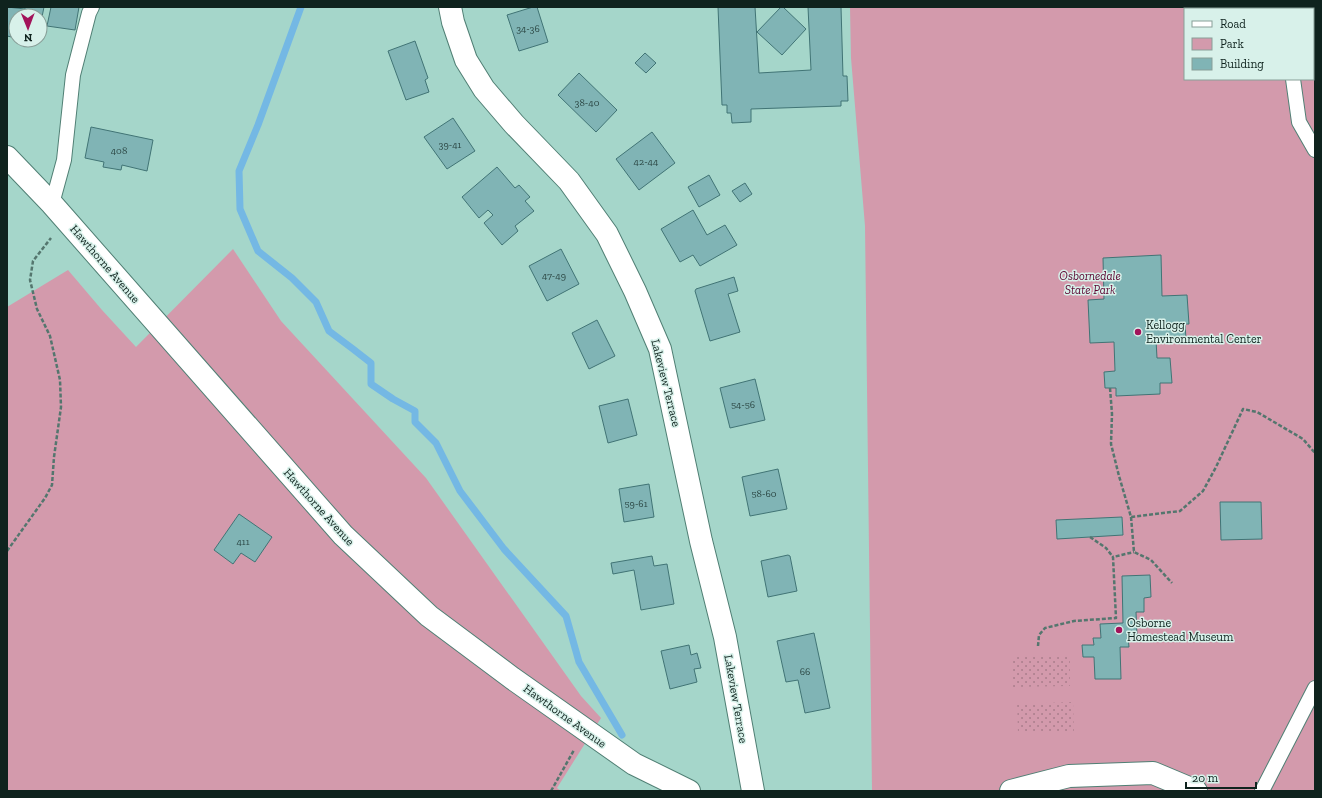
<svg xmlns="http://www.w3.org/2000/svg" width="1322" height="798" font-family="'Zilla Slab',serif">
  <style>
    .park { fill: #d39aac; fill-rule: evenodd }
    .garden { fill: url(#garden-dots) }
    .lines { fill: none; stroke-linecap: round; stroke-linejoin: round }
    .stream { stroke: #74b8e4; stroke-width: 7 }
    .building { fill: #80b4b5; stroke: #417475 }
    .lane-casing { stroke: #507f74; stroke-width: 16 }
    .street-casing { stroke: #507f74; stroke-width: 24 }
    .path { stroke: #54766e; stroke-width: 2.5; stroke-dasharray: 4 2; stroke-linecap: butt }
    .lane { stroke: #fff; stroke-width: 14 }
    .street { stroke: #fff; stroke-width: 22 }
    .poi-dot { fill: #a2135a; stroke: #d8f1ea; stroke-width: 1.5 }
    .labels { text-anchor: middle; stroke-width: 3; stroke-linejoin: round; paint-order: stroke }
    .number-label { font-size: 10px; fill: #2b4744 }
    .street-label { font-size: 12px; fill: #0f231e; stroke: #d8f1ea }
    .park-label { font-size: 12px; font-style: italic; fill: #5a002e; stroke: #d8f1ea }
    .poi-label { font-size: 12px; fill: #0f231e; stroke: #d8f1ea; text-anchor: start }
  </style>
  <defs>
    <pattern id="garden-dots" width="8" height="8" patternUnits="userSpaceOnUse"><rect width="8" height="8" fill="#d39aac"/><path d="M2 2h.1M6 6h.1" fill="none" stroke="#aa7d8b" stroke-width="1.8" stroke-linecap="round"/></pattern>
  </defs>
  <rect width="100%" height="100%" fill="#a5d6ca"/>
  <g class="park">
    <path d="M850 7H1315V791H872L865 226 851 58ZM1185 9H1313V79H1185Z"/>
    <polygon points="233,249 281,321 426,478 581,696 601,718 557,788 561,791 7,791 7,307 68,270 102,310 136,347"/>
  </g>
  <g class="garden">
    <polygon points="1070,655 1070,686 1012,687 1011,656"/>
    <polygon points="1073,702 1074,731 1018,733 1017,704"/>
  </g>
  <g class="lines">
    <polyline class="stream" points="301,7 258,125 239,171 240,209 258,251 292,278 316,302 329,331 353,349 371,363 371,384 393,399 415,411 415,422 436,443 460,491 504,549 566,616 579,662 622,735"/>
  </g>
  <g class="building">
    <polygon points="7,7 25,9 25,7 44,7 40,27 40,16 16,16 16,38 7,36"/>
    <polygon points="51,7 79,7 75,30 47,26"/>
    <polygon points="533,7 537,7 548,42 519,51 507,15"/>
    <polygon points="718,7 755,7 759,73 811,70 808,7 841,7 843,76 847,76 848,101 841,101 841,106 751,109 751,122 732,123 731,113 727,113 727,105 722,105"/>
    <polygon points="781,7 783,7 806,29 782,55 757,32"/>
    <polygon points="415,41 428,78 425,80 429,92 406,100 388,51"/>
    <polygon points="645,53 656,63 646,73 635,63"/>
    <polygon points="579,73 617,110 596,132 558,95"/>
    <polygon points="453,118 475,151 447,169 424,137"/>
    <polygon points="91,127 153,140 147,171 122,165 121,170 103,167 104,162 85,158"/>
    <polygon points="652,132 675,163 639,190 616,159"/>
    <polygon points="497,167 515,188 519,185 530,197 525,201 534,211 515,226 518,231 502,245 484,223 493,215 488,210 479,218 462,197"/>
    <polygon points="709,175 720,195 699,207 688,187"/>
    <polygon points="745,183 752,194 740,202 732,191"/>
    <polygon points="693,210 707,235 725,225 737,245 700,266 693,255 680,262 661,229"/>
    <polygon points="561,249 579,284 547,301 529,266"/>
    <polygon points="1161,255 1162,296 1187,295 1189,324 1185,324 1186,339 1156,340 1157,358 1170,358 1172,383 1160,383 1160,394 1116,396 1116,388 1105,388 1104,372 1115,371 1114,342 1090,343 1088,300 1104,299 1103,258"/>
    <polygon points="734,277 738,291 728,294 740,332 710,341 695,291 696,289"/>
    <polygon points="597,320 615,356 589,369 572,333"/>
    <polygon points="755,379 765,420 730,428 720,388"/>
    <polygon points="628,399 637,435 608,443 599,406"/>
    <polygon points="778,469 787,509 750,516 742,477"/>
    <polygon points="649,484 654,517 624,522 619,489"/>
    <polygon points="1220,502 1261,502 1262,539 1221,540"/>
    <polygon points="239,514 272,537 255,562 241,553 233,564 214,550"/>
    <polygon points="1122,517 1123,535 1057,539 1056,520"/>
    <polygon points="788,555 790,556 797,591 768,597 761,561"/>
    <polygon points="652,556 654,566 667,564 674,604 641,610 634,570 613,574 611,563"/>
    <polygon points="1150,575 1151,597 1144,598 1144,612 1136,612 1137,636 1128,637 1129,647 1120,647 1121,679 1095,679 1094,657 1083,657 1082,645 1094,645 1093,638 1101,638 1100,624 1123,623 1122,576"/>
    <polygon points="814,633 830,708 805,713 798,680 786,682 777,641"/>
    <polygon points="689,645 691,655 697,653 701,668 694,669 697,682 670,689 661,651"/>
  </g>
  <g class="lines">
    <g class="lane-casing">
      <g id="lane">
        <polyline points="1296,9 1296,7"/>
        <polyline points="1293,79 1299,122 1315,150"/>
        <polyline points="52,204 64,160 73,75 89,13 92,7"/>
        <polyline points="1262,791 1315,688"/>
      </g>
    </g>
    <g class="street-casing">
      <g id="street">
        <polyline points="450,7 453,22 466,60 484,89 514,124 569,181 607,234 635,291 660,349 701,541 725,637 753,791"/>
        <polyline points="7,157 52,204 343,535 429,616 512,678 634,764 689,791"/>
        <polyline points="1011,791 1069,776 1153,773 1196,791"/>
      </g>
    </g>
    <g class="path">
      <polyline points="1110,388 1112,414 1111,444 1119,476 1131,517 1180,511 1203,491 1216,467 1243,409 1257,412 1303,439 1315,453"/>
      <polyline points="1131,517 1134,552 1151,560 1172,583"/>
      <polyline points="1090,537 1106,548 1113,557"/>
      <polyline points="7,551 45,498 52,485 54,457 61,407 60,380 50,336 37,309 30,280 33,261 51,238"/>
      <polyline points="1038,646 1039,635 1045,628 1074,621 1116,618 1113,557 1134,552"/>
      <polyline points="551,791 574,750"/>
    </g>
    <use href="#lane" class="lane"/>
    <use href="#street" class="street"/>
  </g>
  <g class="poi-dot">
    <circle cx="1138" cy="332" r="4"/>
    <circle cx="1119" cy="630" r="4"/>
  </g>
  <g class="labels">
    <g class="number-label">
      <text x="528" y="32">34-36</text>
      <text x="587" y="106">38-40</text>
      <text x="450" y="148">39-41</text>
      <text x="119" y="154">408</text>
      <text x="646" y="165">42-44</text>
      <text x="554" y="279">47-49</text>
      <text x="743" y="408">54-56</text>
      <text x="764" y="497">58-60</text>
      <text x="636" y="507">59-61</text>
      <text x="243" y="545">411</text>
      <text x="805" y="675">66</text>
    </g>
    <g class="street-label">
      <text transform="translate(105 264) rotate(49)" y="4">Hawthorne Avenue</text>
      <text transform="translate(666 383) rotate(76)" y="4">Lakeview Terrace</text>
      <text transform="translate(319 507) rotate(48)" y="4">Hawthorne Avenue</text>
      <text transform="translate(736 699) rotate(80)" y="4">Lakeview Terrace</text>
      <text transform="translate(565 716) rotate(36)" y="4">Hawthorne Avenue</text>
    </g>
    <g class="park-label">
      <text x="1090" y="280">Osbornedale<tspan x="1090" dy="14">State Park</tspan></text>
    </g>
    <g class="poi-label">
      <text x="1146" y="329">Kellogg<tspan x="1146" dy="14">Environmental Center</tspan></text>
      <text x="1127" y="627">Osborne<tspan x="1127" dy="14">Homestead Museum</tspan></text>
    </g>
  </g>
  <rect width="1322" height="798" fill="none" stroke="#0f231e" stroke-width="16"/>
  <rect x="1184" y="8" width="130" height="72" fill="#d8f1ea" stroke="#889f98"/>
  <rect x="1192" y="21" width="20" height="6" fill="#ffffff" stroke="#889f98"/>
  <text x="1220" y="28" font-size="12" fill="#0f231e">Road</text>
  <rect x="1192" y="38" width="20" height="12" fill="#d39aac" stroke="#889f98"/>
  <text x="1220" y="48" font-size="12" fill="#0f231e">Park</text>
  <rect x="1192" y="58" width="20" height="12" fill="#80b4b5" stroke="#889f98"/>
  <text x="1220" y="68" font-size="12" fill="#0f231e">Building</text>
  <g transform="translate(28 28) rotate(179)"><circle r="19" fill="#d8f1ea" stroke="#889f98"/>
  <path d="M0-3L7 15L0 10L-7 15Z" fill="#a2135a"/>
  <text y="-6" font-size="11" font-weight="bold" text-anchor="middle" fill="#0f231e">N</text>
  </g>
  <path d="M1186 782v6h70v-6" fill="none" stroke="#0f231e" stroke-width="2"/>
  <text x="1192" y="782" font-size="12" fill="#0f231e" stroke="#d8f1ea" stroke-width="3" paint-order="stroke">20 m</text>
</svg>
